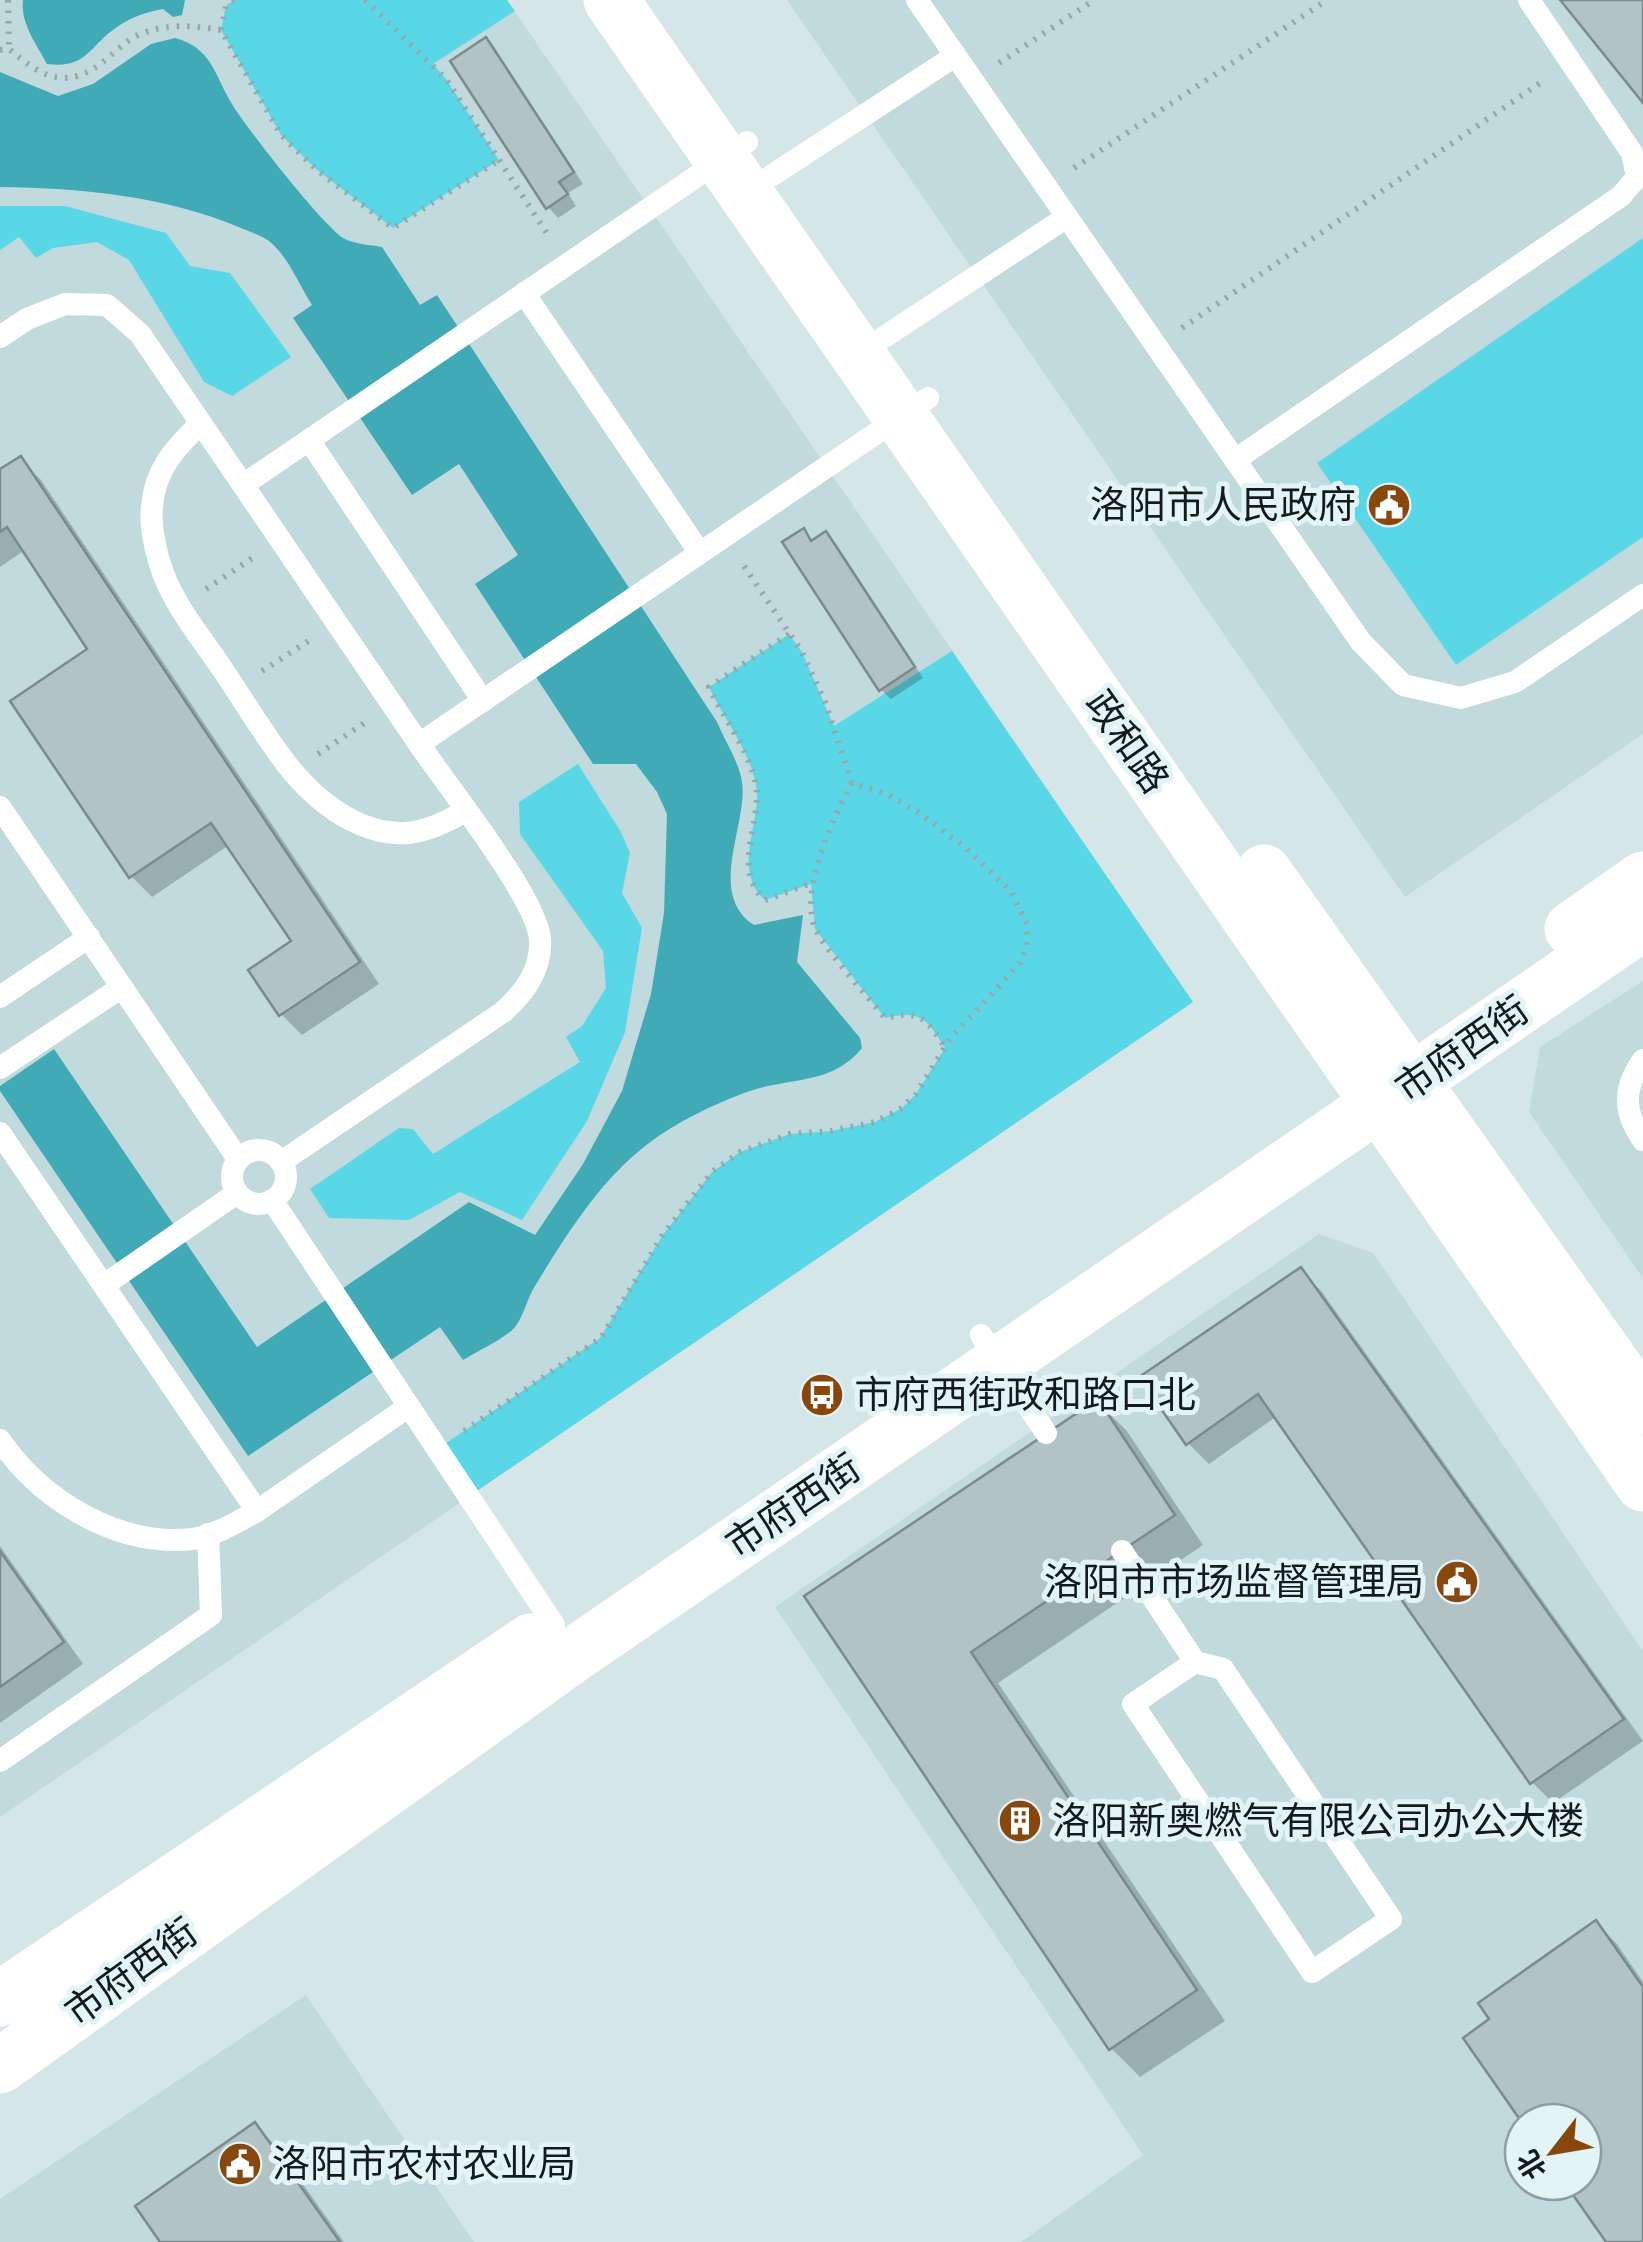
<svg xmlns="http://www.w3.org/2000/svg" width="1643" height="2242" font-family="Spectral,'Noto Sans SC',serif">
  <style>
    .built { fill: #c0dade; fill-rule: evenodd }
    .green { fill: #59d7e6 }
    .water { fill: #40abb7 }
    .shadow { fill: #0003 }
    .building { fill: #b2c3c5; stroke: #7b8b8d; stroke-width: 2.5 }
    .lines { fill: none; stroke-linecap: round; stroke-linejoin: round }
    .path { stroke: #99a7a9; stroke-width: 6; stroke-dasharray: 2.5 8; stroke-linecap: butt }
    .service { stroke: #fff; stroke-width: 22 }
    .tertiary { stroke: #fff; stroke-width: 55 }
    .labels { text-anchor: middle; stroke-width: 10; stroke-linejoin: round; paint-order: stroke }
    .poi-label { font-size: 38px; fill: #151b1c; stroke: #e2f4f6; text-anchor: start }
    .street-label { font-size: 38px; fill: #151b1c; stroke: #e2f4f6 }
  </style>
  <rect width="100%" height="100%" fill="#d5e6e8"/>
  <g class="built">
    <polygon points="0,0 507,0 1193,1002 0,1817"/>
    <polygon points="787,0 1643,0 1643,734 1405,897"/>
    <polygon points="1643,981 1643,1278 1529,1112 1540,1047"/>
    <path d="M1319 1234 1373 1253 1643 1651V2242H1021L1143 2155 775 1607ZM1523 2122H1583V2182H1523Z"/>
    <polygon points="306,1995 474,2242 0,2242 0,2199"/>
  </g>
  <g class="green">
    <polygon points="234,0 507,0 515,11 433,64 446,79 499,160 393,228 317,170 281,135 221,30 226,6"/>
    <polygon points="0,206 65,206 166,233 190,266 230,273 291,357 232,396 204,382 129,260 97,242 53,248 36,258 19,237 0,250"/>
    <polygon points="1643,238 1643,537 1456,665 1317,463"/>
    <path d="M789 634 802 652 834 726 952 651 1193 1002 468 1497 436 1450 600 1338 662 1236 712 1172 740 1152 790 1134 831 1131 875 1122 902 1108 916 1094 945 1048C926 1018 921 1010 885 1018L815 929 811 884 765 900C734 874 757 829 757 795 756 759 724 720 709 687Z"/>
    <polygon points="578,764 621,832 630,853 622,893 642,928 625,1032 587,1121 522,1220 460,1192 409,1220 329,1218 310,1189 399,1128 413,1129 433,1154 580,1062 566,1037 582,1026 606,988 603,951 520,834 519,802"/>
  </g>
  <g class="water">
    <path d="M23 0H185L182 15 173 17 163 9C146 12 131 17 117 27 89 46 87 69 47 64 37 45 20 23 23 0Z"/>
    <path d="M175 38C212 48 214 74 232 104 244 125 327 231 345 239 355 244 371 245 382 247L420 305 437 295 717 722C725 741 739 762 742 782 748 825 706 894 754 925L803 915 797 962 860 1038 862 1048C830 1087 788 1076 744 1093 712 1105 677 1122 649 1143 600 1180 567 1234 535 1286 527 1298 524 1316 515 1327 506 1338 476 1352 463 1360L440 1327 248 1456 0 1091V1086L54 1049 257 1347 469 1202 535 1235 583 1164 622 1091 651 994 664 913 667 814 657 792 636 764H593L475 584 518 555 459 464 412 495 293 318 312 305C299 285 288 256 269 241 261 235 250 232 241 228 166 196 81 188 0 187V72L58 96 93 84 151 44Z"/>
  </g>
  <g class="shadow">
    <polygon points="485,40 496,50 583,184 568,193 576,206 558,218 548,207"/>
    <polygon points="20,459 41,480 379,984 302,1035 281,1014 294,942 229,845 152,897 131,876 91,650 25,550 0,567 0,472"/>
    <polygon points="803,531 814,542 826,534 837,545 923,678 891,699 880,689"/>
    <polygon points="1301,1271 1322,1292 1643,1741 1553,1803 1532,1782 1277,1416 1209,1464 1188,1443"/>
    <polygon points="1097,1402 1127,1431 1203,1545 998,1683 1225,2021 1140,2077 1111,2048 808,1596"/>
    <polygon points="0,1546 83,1664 0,1723"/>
    <polygon points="1596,1923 1617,1944 1643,1982 1643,2242 1609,2242 1567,2182 1583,2182 1583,2122 1493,2020"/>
    <polygon points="255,2125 276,2146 344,2242 163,2242"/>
  </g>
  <g class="building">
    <polygon points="1560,0 1643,0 1643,103 1561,1"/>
    <polygon points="486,37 574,172 559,182 568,194 546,209 450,61"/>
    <polygon points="21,456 360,962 279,1016 248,970 291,941 211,823 129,878 10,701 87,649 7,527 0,532 0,469"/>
    <polygon points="804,528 811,541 826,531 915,667 879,691 782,542"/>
    <polygon points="1301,1267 1624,1719 1530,1784 1258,1394 1186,1445 1139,1377"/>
    <polygon points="1098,1399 1175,1515 971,1652 1197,1990 1109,2050 804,1596"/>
    <polygon points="0,1551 64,1642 0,1687"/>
    <polygon points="1596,1920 1643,1987 1643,2242 1606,2242 1564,2182 1583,2182 1583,2122 1523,2124 1463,2038 1489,2019 1478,2003"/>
    <polygon points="255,2122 340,2242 160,2242 135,2206"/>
  </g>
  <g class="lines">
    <g class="path">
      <polyline points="8,0 9,49"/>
      <polyline points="234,0 226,6 221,30 281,135 317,170 393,228 499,160"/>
      <polyline points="365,0 446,79 550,238"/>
      <path d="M0 50 9 49C39 74 61 91 99 65 114 54 125 40 143 33 169 23 195 26 221 30"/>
      <polyline points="999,63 1094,0"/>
      <polyline points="1074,168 1327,0"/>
      <polyline points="1182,328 1543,81"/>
      <polyline points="206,589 254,557"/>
      <path d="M789 634 709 687C724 720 756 759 757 795 757 829 734 874 765 900L812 883"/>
      <polyline points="262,671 310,640"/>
      <polyline points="318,754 366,722"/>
      <path d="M852 783C833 817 797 894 817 932 830 956 866 994 885 1018 920 1010 926 1018 945 1047"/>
      <polyline points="464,1431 601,1338 662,1236 712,1172 740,1152 790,1134 831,1131 875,1122 902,1108 916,1094 950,1039 1020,963 1027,945 1027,924 1010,890 963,846 921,814 887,794 852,783 825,702 802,652 742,563"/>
    </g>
    <g class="service">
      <polyline points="917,0 1361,642 1403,685 1461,698 1515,682 1643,595"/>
      <polyline points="747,142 243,485 419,744 928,398"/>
      <polyline points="771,176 955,56"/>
      <polyline points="524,293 700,553"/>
      <polyline points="0,337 27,319 65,304 107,305 140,334 243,485"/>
      <polyline points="884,337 1067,217"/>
      <path d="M201 423C176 447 155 469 152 506 150 527 156 553 163 573 176 608 203 640 223 670 246 704 267 740 292 771 308 790 328 808 351 820 395 842 425 835 465 811"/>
      <polyline points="309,440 483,701"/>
      <polyline points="1235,460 1621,196 1637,177 1632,153 1529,0"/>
      <polyline points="0,807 238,1159"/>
      <polyline points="0,997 89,937"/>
      <path d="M1643 1060C1623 1088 1623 1112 1643 1140"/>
      <polyline points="0,1068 122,987"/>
      <polyline points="0,1133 257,1511 408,1407"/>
      <circle cx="259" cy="1177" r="27"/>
      <path d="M281 1162 503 1012C524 993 542 970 540 939 537 898 446 784 419 744"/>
      <polyline points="272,1200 554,1625"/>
      <polyline points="104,1285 237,1193"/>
      <polyline points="981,1335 1046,1433"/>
      <path d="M0 1440C41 1500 117 1547 192 1539 215 1536 237 1522 257 1511"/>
      <polyline points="1122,1551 1195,1662 1223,1669 1391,1919 1312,1972 1133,1704 1195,1662"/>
      <polyline points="0,1761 211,1615 208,1534"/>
    </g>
    <g class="tertiary">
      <polyline points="611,0 1643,1484"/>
      <polyline points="1264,872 1643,1407"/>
      <polyline points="1572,929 1643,879"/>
      <polyline points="0,1999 531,1641"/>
      <polyline points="0,2066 572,1656 1643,923"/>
    </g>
  </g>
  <defs>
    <g id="civic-disc" transform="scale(2.25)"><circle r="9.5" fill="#87470d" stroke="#e2f4f6"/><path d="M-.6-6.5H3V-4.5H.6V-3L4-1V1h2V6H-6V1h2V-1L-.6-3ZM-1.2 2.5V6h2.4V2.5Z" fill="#fff"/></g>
    <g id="bus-disc" transform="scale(2.25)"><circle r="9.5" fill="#87470d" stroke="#e2f4f6"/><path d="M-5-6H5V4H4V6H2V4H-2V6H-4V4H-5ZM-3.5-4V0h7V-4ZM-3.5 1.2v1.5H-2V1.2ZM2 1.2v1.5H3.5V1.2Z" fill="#fff"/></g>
    <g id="building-disc" transform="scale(2.25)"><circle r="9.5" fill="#87470d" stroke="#e2f4f6"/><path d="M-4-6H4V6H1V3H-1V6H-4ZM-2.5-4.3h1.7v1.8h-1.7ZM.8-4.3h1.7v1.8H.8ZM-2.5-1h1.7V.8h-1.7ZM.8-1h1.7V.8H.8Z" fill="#fff"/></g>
  </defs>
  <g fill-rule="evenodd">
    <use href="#civic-disc" x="1389" y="505"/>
    <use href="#bus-disc" x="822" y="1395"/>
    <use href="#civic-disc" x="1457" y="1582"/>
    <use href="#building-disc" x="1020" y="1821"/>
    <use href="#civic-disc" x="240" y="2164"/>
  </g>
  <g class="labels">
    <g class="poi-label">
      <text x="1356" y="518" text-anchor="end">洛阳市人民政府</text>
      <text x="854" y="1408">市府西街政和路口北</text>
      <text x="1424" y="1595" text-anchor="end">洛阳市市场监督管理局</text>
      <text x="1052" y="1834">洛阳新奥燃气有限公司办公大楼</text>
      <text x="272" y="2177">洛阳市农村农业局</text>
    </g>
    <g class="street-label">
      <text transform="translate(1127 742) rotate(55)" y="13">政和路</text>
      <text transform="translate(1462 1049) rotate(-35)" y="13">市府西街</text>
      <text transform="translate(793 1506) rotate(-34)" y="13">市府西街</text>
      <text transform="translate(131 1972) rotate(-36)" y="13">市府西街</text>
    </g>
  </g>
  <g transform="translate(1553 2152) rotate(239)"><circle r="48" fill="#e2f4f6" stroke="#909d9f" stroke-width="2.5"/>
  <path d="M0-8L18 38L0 25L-18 38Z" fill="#87470d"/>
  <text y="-15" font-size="28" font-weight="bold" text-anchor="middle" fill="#151b1c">北</text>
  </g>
</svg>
